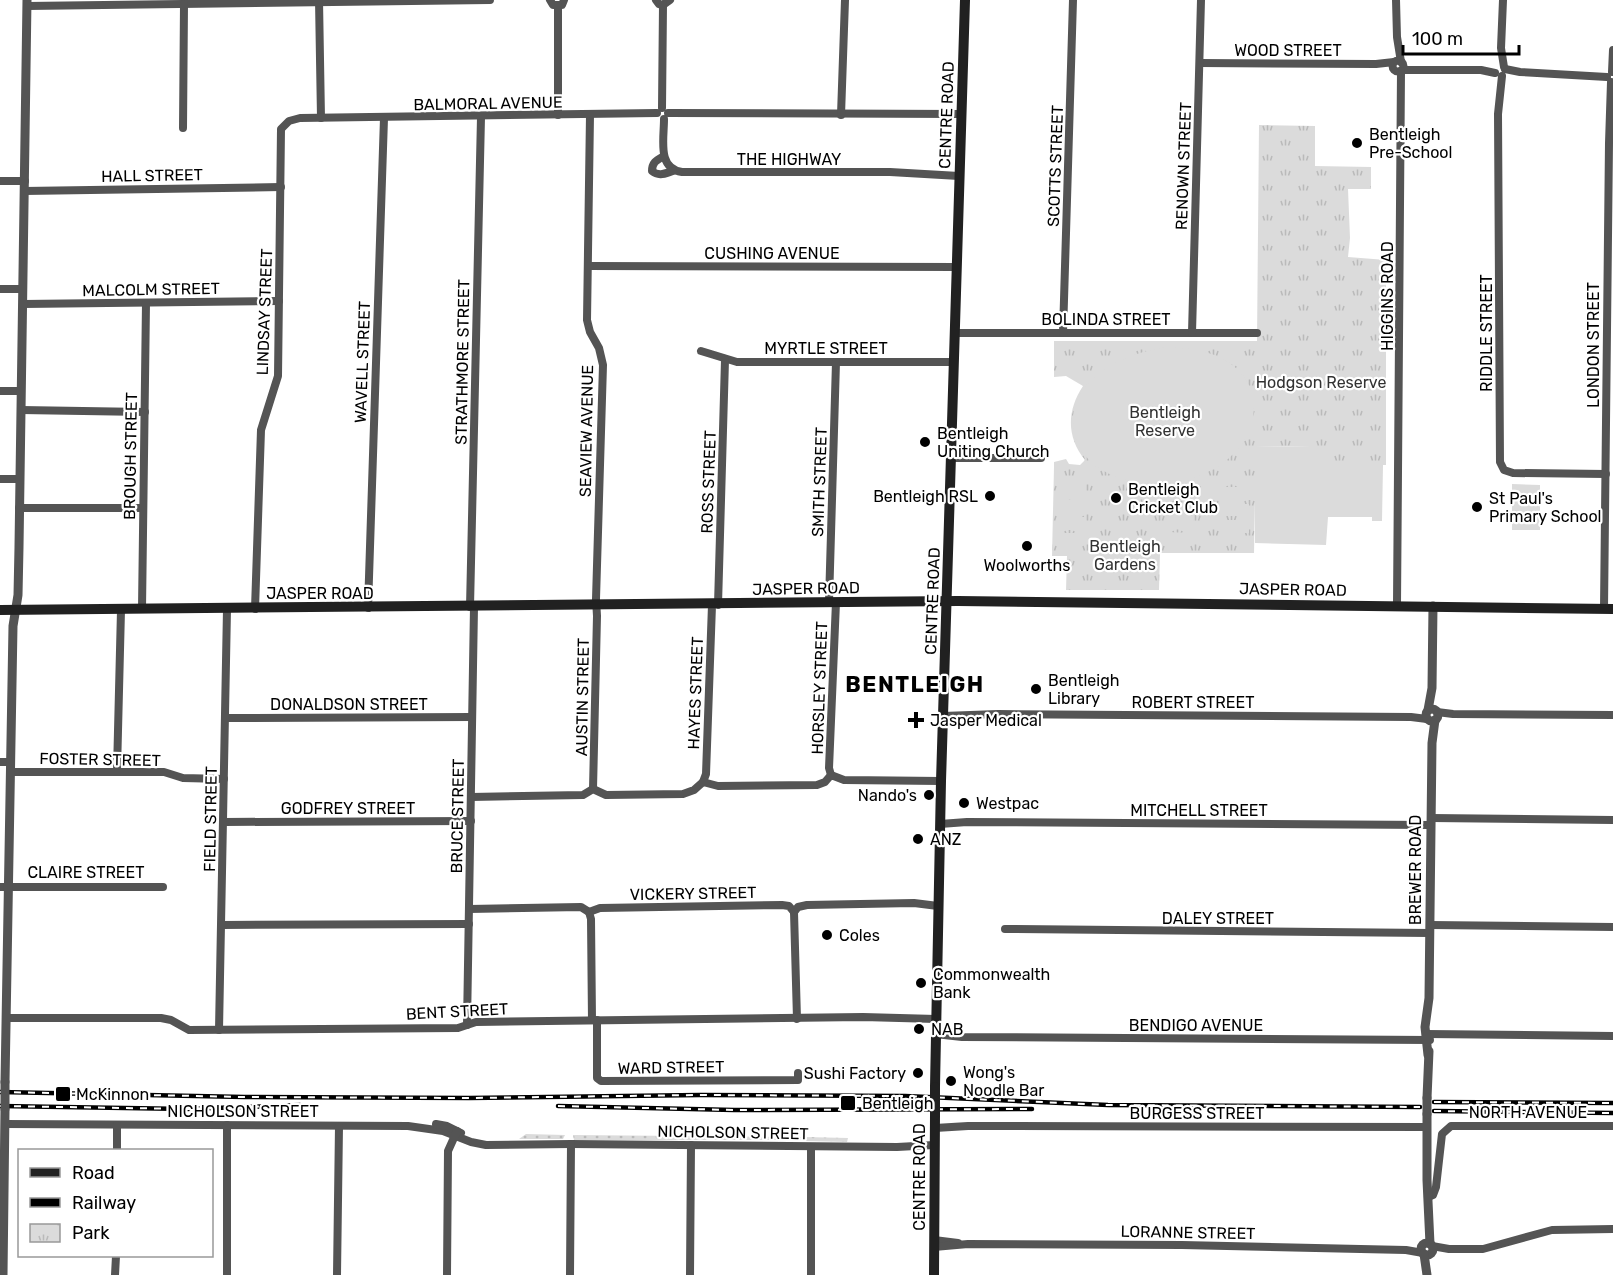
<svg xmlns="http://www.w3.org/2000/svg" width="1613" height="1275" font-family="Rubik,sans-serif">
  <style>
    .grass { fill: url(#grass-dots) }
    .park { fill: url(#park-tufts) }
    .garden { fill: #dbdbdb }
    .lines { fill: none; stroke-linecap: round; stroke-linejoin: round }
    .minor { stroke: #545454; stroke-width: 8 }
    .tertiary { stroke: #545454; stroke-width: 9 }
    .secondary { stroke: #212121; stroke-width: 10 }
    .rail-casing { stroke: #000; stroke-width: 4.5 }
    .rail { stroke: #fff; stroke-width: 2; stroke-dasharray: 7; stroke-linecap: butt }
    .tertiary-bridge { stroke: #545454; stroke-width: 9 }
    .secondary-bridge { stroke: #212121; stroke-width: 10 }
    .poi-dot { fill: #000; stroke: #fff; stroke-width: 2 }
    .labels { text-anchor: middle; stroke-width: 4.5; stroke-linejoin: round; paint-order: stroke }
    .street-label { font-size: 16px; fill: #000; stroke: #fff }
    .poi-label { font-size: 16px; fill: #000; stroke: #fff; text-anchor: start }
    .park-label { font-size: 16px; fill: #323232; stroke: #fff }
    .district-label { font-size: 22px; font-weight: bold; letter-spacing: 1.5px; fill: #000; stroke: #fff }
  </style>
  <defs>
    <pattern id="grass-dots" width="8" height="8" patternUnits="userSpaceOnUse" patternTransform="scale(1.5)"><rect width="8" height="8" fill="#dbdbdb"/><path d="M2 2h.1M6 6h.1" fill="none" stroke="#bababa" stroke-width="1.8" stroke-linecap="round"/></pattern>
    <pattern id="park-tufts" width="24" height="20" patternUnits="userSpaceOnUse" patternTransform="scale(1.5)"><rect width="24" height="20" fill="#dbdbdb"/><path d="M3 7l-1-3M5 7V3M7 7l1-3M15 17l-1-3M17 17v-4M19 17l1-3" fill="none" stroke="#bababa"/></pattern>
  </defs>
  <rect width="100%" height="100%" fill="#fff"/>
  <g class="grass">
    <polygon points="526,1134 565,1135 563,1139 519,1139"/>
    <polygon points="573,1135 803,1137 803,1140 574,1140"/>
    <polygon points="804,1137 848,1138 847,1142 805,1141"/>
  </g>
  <path class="park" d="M1259 125 1315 126V166L1371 167V189H1348L1350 238 1348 257 1386 260V465H1311V447L1256 446 1254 553H1160L1159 590H1066L1067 556H1052L1054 467V462L1066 459 1069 464 1080 465 1085 460C1066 437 1067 410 1083 386L1066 376 1054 377V341H1257Z"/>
  <g class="garden">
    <path d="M1161 348C1295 341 1275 481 1158 483 1137 484 1115 479 1097 467 1084 457 1076 445 1074 430 1065 381 1123 354 1161 348Z"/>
    <polygon points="1255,446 1311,447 1312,465 1383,465 1382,521 1372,521 1372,517 1328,517 1326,545 1255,543"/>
    <rect x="1059" y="484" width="27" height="12"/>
    <polygon points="1512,484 1540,485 1540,497 1512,497"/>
    <rect x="1209" y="487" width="45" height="13"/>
    <polygon points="1059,499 1086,500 1086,512 1059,512"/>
    <rect x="1512" y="501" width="28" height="13"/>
    <rect x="1222" y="504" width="27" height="12"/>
    <rect x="1166" y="516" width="27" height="13"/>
    <rect x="1059" y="517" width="27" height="13"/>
    <rect x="1512" y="517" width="28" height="13"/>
    <rect x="1222" y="520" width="27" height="13"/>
    <polygon points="1166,532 1193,533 1193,545 1166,545"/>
    <rect x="1059" y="533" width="27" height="12"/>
  </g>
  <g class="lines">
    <g class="minor">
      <polyline points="319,0 321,118"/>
      <polyline points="550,0 553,5 562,5 564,0"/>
      <polyline points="656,0 659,4 663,5 670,0"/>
      <polyline points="1396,0 1397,37 1401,62"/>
      <polyline points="1503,0 1501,48 1504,67"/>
      <polyline points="27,6 490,0"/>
      <polyline points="558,6 558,115"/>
      <circle cx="1398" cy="66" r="5.5"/>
      <polyline points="1200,63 1376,64 1394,62"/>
      <polyline points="1505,69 1520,72 1607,77"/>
      <polyline points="1402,70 1481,70 1495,73"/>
      <polyline points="1612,72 1613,50"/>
      <polyline points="1502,76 1498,114 1500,462 1504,470 1513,473 1606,474"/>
      <polyline points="662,108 663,5"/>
      <polyline points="668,113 961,114"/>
      <polyline points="590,115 587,320 590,332 599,348 603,365 596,599 597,616 593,789"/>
      <polyline points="841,115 845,0"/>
      <path d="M664 119C664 140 657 168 682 172H890L959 176"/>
      <polyline points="183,128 184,4"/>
      <path d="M664 156C657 160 652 162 652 171 659 177 666 173 673 171"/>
      <polyline points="0,181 25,181"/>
      <polyline points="24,191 281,187"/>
      <polyline points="588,266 957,267"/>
      <polyline points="0,289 23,289"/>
      <polyline points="23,304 279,301"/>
      <polyline points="955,333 1257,333"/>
      <polyline points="1063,333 1073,0"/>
      <polyline points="1192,333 1201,0"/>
      <polyline points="701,351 737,362 954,362"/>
      <polyline points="0,391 21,391"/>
      <polyline points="21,410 145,412"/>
      <polyline points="951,458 1041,458"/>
      <polyline points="0,479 20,479"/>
      <polyline points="19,508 143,508"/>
      <polyline points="829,602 836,362"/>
      <polyline points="718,605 725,360"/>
      <polyline points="1397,605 1401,71"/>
      <polyline points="470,607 481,117"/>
      <polyline points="368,608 384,118"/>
      <polyline points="142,609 146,303"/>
      <polyline points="255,609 261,430 278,376 281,129 289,121 300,118 657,113"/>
      <polyline points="1604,609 1609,143 1611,82"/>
      <polyline points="1437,712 1453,714 1613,715"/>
      <polyline points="943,716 998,714 1411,717 1427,719"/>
      <polyline points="226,718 472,717"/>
      <polyline points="0,762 11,762"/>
      <polyline points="117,771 121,610"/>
      <polyline points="10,772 164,772 183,778 224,779"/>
      <polyline points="831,775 829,768 836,602"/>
      <polyline points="703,782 706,774 712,605"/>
      <polyline points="471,797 583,795 593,789 606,795 683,794 694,790 703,782 718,786 817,785 825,782 831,775 844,780 941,781"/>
      <polyline points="1431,818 1613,820"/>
      <polyline points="224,822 471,821"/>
      <polyline points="940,824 967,822 1431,825"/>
      <polyline points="0,887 163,887"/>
      <polyline points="469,909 581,907 589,912 600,908 782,905 789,906 794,912"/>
      <polyline points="589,912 591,919 592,1020"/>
      <polyline points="794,912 798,907 807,905 914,903 938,906"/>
      <polyline points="794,912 797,1019"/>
      <polyline points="222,925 469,924"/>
      <polyline points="1430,925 1613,927"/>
      <polyline points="1005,929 1430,933"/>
      <polyline points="6,1018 161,1018 171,1020 189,1030 458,1028 476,1022 863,1017 936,1019"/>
      <polyline points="597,1020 597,1078 601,1081 798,1080 798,1073"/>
      <polyline points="467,1025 474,607"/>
      <polyline points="219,1030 227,609"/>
      <polyline points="935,1034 962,1037 1430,1040"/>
      <polyline points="1426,1034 1613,1036"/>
      <polyline points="5,1124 408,1126 443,1131 471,1142 486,1145 571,1144 897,1147 934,1145"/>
      <polyline points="436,1124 447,1126 461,1133"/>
      <polyline points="935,1128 968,1126 1427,1127"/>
      <polyline points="117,1150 117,1125"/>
      <polyline points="1428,1197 1433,1195 1436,1187 1442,1134 1451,1126 1613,1126"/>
      <polyline points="934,1240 958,1243"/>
      <polyline points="1432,1246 1449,1249 1483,1249 1552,1230 1613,1229"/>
      <polyline points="934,1247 968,1244 1182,1245 1406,1250 1423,1253"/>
      <polyline points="115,1275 116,1256"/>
      <polyline points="227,1275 227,1125"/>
      <polyline points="337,1275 339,1126"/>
      <polyline points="447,1275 448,1151 457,1131"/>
      <polyline points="570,1275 571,1144"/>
      <polyline points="690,1275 691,1145"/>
      <polyline points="811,1275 811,1147"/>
    </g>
    <g class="tertiary">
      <circle cx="1432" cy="715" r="6"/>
      <polyline points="1428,710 1432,688 1433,606"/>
      <polyline points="1428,1055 1425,1027 1429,998 1432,743 1435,720"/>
      <polyline points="5,1082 13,626 18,595 19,547 27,0"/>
      <polyline points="1427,1098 1429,1051"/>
      <polyline points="1427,1114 1427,1180 1430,1244"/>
      <circle cx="1427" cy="1249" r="6"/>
      <polyline points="1424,1254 1427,1275"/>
      <polyline points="3,1275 5,1109"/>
    </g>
    <g class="secondary">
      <polyline points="0,610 958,601 1613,609"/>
      <polyline points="935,1087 941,781 965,0"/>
      <polyline points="934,1275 935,1115"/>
    </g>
    <g class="rail-casing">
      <g id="rail">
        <polyline points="0,1092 244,1097 469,1098 700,1095 905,1096 1108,1105 1420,1107"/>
        <polyline points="1434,1102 1613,1103"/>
        <polyline points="0,1106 187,1109 300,1105"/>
        <polyline points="558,1106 734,1110 1032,1109"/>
        <polyline points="1434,1111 1613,1113"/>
      </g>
    </g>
    <use href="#rail" class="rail"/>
    <g class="tertiary-bridge">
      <polyline points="5,1109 5,1082"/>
      <polyline points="1427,1114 1427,1098"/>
    </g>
    <polyline class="secondary-bridge" points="935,1115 935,1087"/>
  </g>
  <g class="poi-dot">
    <circle cx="1357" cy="143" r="6"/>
    <circle cx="925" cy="442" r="6"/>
    <circle cx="990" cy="496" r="6"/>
    <circle cx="1116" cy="498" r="6"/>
    <circle cx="1477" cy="507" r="6"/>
    <circle cx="1027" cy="546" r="6"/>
    <circle cx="1036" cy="689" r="6"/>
    <path d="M913 711h6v6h6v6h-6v6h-6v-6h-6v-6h6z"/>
    <circle cx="929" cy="795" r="6"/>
    <circle cx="964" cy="803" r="6"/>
    <circle cx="918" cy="839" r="6"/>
    <circle cx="827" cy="935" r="6"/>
    <circle cx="921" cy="983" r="6"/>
    <circle cx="919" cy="1029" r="6"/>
    <circle cx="918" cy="1073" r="6"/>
    <circle cx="951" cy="1081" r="6"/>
    <rect x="55" y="1086" width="16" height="16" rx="3"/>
    <rect x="840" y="1095" width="16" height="16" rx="3"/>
  </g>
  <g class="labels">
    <g class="street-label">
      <text x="1288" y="56">WOOD STREET</text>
      <text transform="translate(488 103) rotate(-1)" y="6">BALMORAL AVENUE</text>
      <text transform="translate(946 115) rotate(-88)" y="6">CENTRE ROAD</text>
      <text x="789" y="165">THE HIGHWAY</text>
      <text transform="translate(1055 166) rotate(-88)" y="6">SCOTTS STREET</text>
      <text transform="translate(1183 166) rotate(-88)" y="6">RENOWN STREET</text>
      <text transform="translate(152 175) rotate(-1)" y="6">HALL STREET</text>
      <text x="772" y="259">CUSHING AVENUE</text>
      <text transform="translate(151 289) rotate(-1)" y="6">MALCOLM STREET</text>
      <text transform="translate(1387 296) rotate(-90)" y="6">HIGGINS ROAD</text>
      <text transform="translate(264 312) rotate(-88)" y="6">LINDSAY STREET</text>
      <text x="1106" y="325">BOLINDA STREET</text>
      <text transform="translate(1486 333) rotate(-90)" y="6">RIDDLE STREET</text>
      <text transform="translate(1593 345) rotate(-90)" y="6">LONDON STREET</text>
      <text x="826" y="354">MYRTLE STREET</text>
      <text transform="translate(362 362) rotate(-88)" y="6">WAVELL STREET</text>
      <text transform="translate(462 362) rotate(-89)" y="6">STRATHMORE STREET</text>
      <text transform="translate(586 431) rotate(-89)" y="6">SEAVIEW AVENUE</text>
      <text transform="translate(130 456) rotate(-89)" y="6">BROUGH STREET</text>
      <text transform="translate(708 482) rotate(-88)" y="6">ROSS STREET</text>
      <text transform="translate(819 482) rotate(-88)" y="6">SMITH STREET</text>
      <text transform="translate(806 588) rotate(-1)" y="6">JASPER ROAD</text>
      <text transform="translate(1293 589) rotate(1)" y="6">JASPER ROAD</text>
      <text x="320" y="599">JASPER ROAD</text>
      <text transform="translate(932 601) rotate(-88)" y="6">CENTRE ROAD</text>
      <text transform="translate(819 688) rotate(-88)" y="6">HORSLEY STREET</text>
      <text transform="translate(695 693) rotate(-88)" y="6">HAYES STREET</text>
      <text transform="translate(582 697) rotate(-89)" y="6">AUSTIN STREET</text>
      <text x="1193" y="708">ROBERT STREET</text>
      <text x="349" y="710">DONALDSON STREET</text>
      <text transform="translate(100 759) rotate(1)" y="6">FOSTER STREET</text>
      <text x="348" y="814">GODFREY STREET</text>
      <text x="1199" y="816">MITCHELL STREET</text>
      <text transform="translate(457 816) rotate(-89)" y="6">BRUCE STREET</text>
      <text transform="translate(210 819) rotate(-89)" y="6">FIELD STREET</text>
      <text transform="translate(1415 870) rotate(-90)" y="6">BREWER ROAD</text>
      <text x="86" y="878">CLAIRE STREET</text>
      <text transform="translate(693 893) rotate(-1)" y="6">VICKERY STREET</text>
      <text x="1218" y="924">DALEY STREET</text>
      <text transform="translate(457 1011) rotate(-3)" y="6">BENT STREET</text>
      <text x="1196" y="1031">BENDIGO AVENUE</text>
      <text transform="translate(671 1067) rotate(-1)" y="6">WARD STREET</text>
      <text x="243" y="1117">NICHOLSON STREET</text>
      <text x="1528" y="1118">NORTH AVENUE</text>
      <text x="1197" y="1119">BURGESS STREET</text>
      <text transform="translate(733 1132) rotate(1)" y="6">NICHOLSON STREET</text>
      <text transform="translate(919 1177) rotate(-90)" y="6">CENTRE ROAD</text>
      <text transform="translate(1188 1232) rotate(1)" y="6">LORANNE STREET</text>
    </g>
    <g class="poi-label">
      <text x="1369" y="140">Bentleigh<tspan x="1369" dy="18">Pre-School</tspan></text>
      <text x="937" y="439">Bentleigh<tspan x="937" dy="18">Uniting Church</tspan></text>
      <text x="1128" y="495">Bentleigh<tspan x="1128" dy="18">Cricket Club</tspan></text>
      <text x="978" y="502" text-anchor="end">Bentleigh RSL</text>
      <text x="1489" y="504">St Paul's<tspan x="1489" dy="18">Primary School</tspan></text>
      <text x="1027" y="571" text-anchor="middle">Woolworths</text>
      <text x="1048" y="686">Bentleigh<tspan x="1048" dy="18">Library</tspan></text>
      <text x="930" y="726">Jasper Medical</text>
      <text x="917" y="801" text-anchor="end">Nando's</text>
      <text x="976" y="809">Westpac</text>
      <text x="930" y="845">ANZ</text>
      <text x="839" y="941">Coles</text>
      <text x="933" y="980">Commonwealth<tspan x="933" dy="18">Bank</tspan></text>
      <text x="931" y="1035">NAB</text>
      <text x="963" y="1078">Wong's<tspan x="963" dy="18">Noodle Bar</tspan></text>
      <text x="906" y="1079" text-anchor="end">Sushi Factory</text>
      <text x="76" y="1100">McKinnon</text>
      <text x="862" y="1109">Bentleigh</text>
    </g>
    <g class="park-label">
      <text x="1321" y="388">Hodgson Reserve</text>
      <text x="1165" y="418">Bentleigh<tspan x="1165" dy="18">Reserve</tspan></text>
      <text x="1125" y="552">Bentleigh<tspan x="1125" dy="18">Gardens</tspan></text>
    </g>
    <g class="district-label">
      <text x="915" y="692">BENTLEIGH</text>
    </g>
  </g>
  <rect x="18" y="1149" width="195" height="108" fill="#ffffff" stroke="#999999" stroke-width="1.5"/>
  <rect x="30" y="1168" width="30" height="9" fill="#212121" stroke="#999999" stroke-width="1.5"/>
  <text x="72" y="1179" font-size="18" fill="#000000">Road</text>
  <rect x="30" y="1198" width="30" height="9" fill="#000000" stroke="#999999" stroke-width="1.5"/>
  <text x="72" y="1209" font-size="18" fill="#000000">Railway</text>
  <rect x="30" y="1224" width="30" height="18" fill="url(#park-tufts)" stroke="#999999" stroke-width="1.5"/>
  <text x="72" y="1239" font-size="18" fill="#000000">Park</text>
  <path d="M1403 45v9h116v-9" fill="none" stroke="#000000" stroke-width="3"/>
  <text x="1412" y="45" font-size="18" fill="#000000" stroke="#ffffff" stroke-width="4.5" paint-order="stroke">100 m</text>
</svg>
